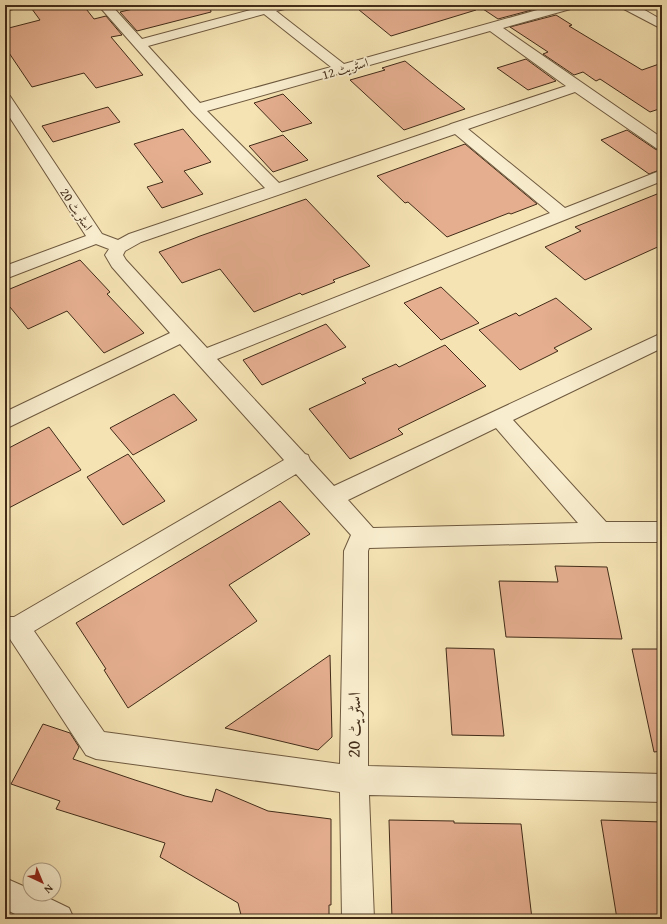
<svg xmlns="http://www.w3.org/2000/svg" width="667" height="924" font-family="'Gentium Book Plus',Amiri,serif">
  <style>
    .building { fill: #e4ae8f; stroke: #412b18 }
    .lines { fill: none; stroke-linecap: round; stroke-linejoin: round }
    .street-casing { stroke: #6e593f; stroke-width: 2 }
    .street { fill: #f8edce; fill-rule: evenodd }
    .labels { text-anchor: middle; stroke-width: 3.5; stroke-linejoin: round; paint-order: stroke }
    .far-street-label { font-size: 13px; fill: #412b18; stroke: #f8edce }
    .near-street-label { font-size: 18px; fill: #412b18; stroke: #f8edce }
  </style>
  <rect width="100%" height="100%" fill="#f5e3b3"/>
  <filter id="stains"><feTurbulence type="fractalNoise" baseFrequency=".005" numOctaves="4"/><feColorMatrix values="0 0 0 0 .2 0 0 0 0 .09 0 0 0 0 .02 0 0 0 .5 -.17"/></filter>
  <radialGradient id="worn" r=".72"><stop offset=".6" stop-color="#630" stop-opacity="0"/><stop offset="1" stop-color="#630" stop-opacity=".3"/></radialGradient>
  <g class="building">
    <polygon points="29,5 83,5 94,19 106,16 122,35 111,37 143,75 96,88 84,73 32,87 5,47 5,29 40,20"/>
    <polygon points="150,5 210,5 211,12 137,31 120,12"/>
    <polygon points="353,5 475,5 476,10 391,36"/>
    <polygon points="477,5 541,5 543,7 498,19"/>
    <polygon points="556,15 572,25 569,26 642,70 662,63 662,108 650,112 600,79 596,81 583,72 574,75 543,54 548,52 510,27"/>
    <polygon points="526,59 556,81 528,90 497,68"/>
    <polygon points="405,61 438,88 465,109 404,130 350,80 385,70 382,68"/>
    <polygon points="283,94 312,123 282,132 254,103"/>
    <polygon points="108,107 120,122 53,142 42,126"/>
    <polygon points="183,129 211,162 184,171 203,194 162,208 147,187 163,182 134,144"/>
    <polygon points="627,130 655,149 662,152 662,169 649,174 601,140"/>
    <polygon points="283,135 308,160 273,172 249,146"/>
    <polygon points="465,144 537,204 511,214 509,213 447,237 408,202 405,203 377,176"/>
    <polygon points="662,192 662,245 585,280 545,247 581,231 575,227"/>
    <polygon points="306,199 370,266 333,280 335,282 302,295 300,293 254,312 220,269 182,283 159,252 200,236"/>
    <polygon points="80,260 110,292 107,294 144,333 104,353 67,311 28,329 5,301 5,291"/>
    <polygon points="441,287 479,323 441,340 404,303"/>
    <polygon points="556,298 592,329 554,348 558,351 520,370 479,330 516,313 519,316"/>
    <polygon points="326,324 346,347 262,385 243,360"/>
    <polygon points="445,345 486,386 398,429 403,434 350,459 309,409 366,383 362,379 396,364 399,367"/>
    <polygon points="174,394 197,420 133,455 110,428"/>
    <polygon points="49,427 81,470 5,510 5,450"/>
    <polygon points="128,454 165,501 123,525 87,477"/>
    <polygon points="280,501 310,534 229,585 257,621 128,708 104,670 106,669 76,623"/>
    <polygon points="555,566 607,567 622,639 506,637 499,581 558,582"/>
    <polygon points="446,648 494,649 504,736 452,735"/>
    <polygon points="632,649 662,649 662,751 654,752"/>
    <polygon points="330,655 332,737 318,750 225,728"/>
    <polygon points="43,724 70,733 79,747 73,759 135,780 185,796 212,802 216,789 268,811 331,819 331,905 329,905 329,919 242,919 238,903 160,857 165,843 56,809 60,801 11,784"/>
    <polygon points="389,820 454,821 454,823 521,824 532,919 392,919"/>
    <polygon points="601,820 662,822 662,919 617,919"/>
  </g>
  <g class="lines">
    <g class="street-casing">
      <g id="street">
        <polygon points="5,5 18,5 17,8 5,11"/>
        <path d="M98 5H111L142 39 269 5H290L289 8 276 11 344 64 555 5H575L574 8 503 28 662 138V150L656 148 575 92 468 129 565 208 662 170V181L217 359 305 454 308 455 310 460 334 486 662 333V348L513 420 606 522H662V542H600L369 548 368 551V766L662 774V802L369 795 374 919H342L340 792 96 759 86 755 10 639H5V617H14L284 460 180 344 5 429V412L170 333 112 267 105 255 109 249 96 244 5 279V266L86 236 5 110V95L10 96 102 234 118 240 129 234 265 188 192 112ZM264 14 331 67 200 103 148 46ZM490 31 566 86 451 124 449 125 279 183 207 111ZM455 134 550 213 207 348 126 260 123 255 125 251 141 242ZM496 428 578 523 373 528 348 500ZM296 474 351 535 344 551 340 764 104 732 34 631Z"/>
        <polygon points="621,5 636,5 662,20 662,29 622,8"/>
        <polygon points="5,878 30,889 30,894 40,894 69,908 74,919 25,919 5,909"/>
      </g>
    </g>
    <use href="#street" class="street"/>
  </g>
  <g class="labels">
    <g class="far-street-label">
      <text transform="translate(345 68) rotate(-16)" y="5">اسٹریٹ 12</text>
      <text transform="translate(77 209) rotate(57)" y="5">اسٹریٹ 20</text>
    </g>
    <g class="near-street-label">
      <text transform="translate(354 725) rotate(-89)" y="6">اسٹریٹ 20</text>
    </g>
  </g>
  <rect width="667" height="924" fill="none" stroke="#f5e3b3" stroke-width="20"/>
  <rect x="6" y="6" width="655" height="912" fill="none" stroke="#412b18" stroke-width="2"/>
  <rect x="10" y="10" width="647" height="904" fill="none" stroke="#412b18"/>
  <g transform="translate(42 882) rotate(136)"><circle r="19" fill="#f8edce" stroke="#af9f85"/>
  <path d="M0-3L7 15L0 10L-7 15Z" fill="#8f2418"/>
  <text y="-6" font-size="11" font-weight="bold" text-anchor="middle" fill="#412b18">N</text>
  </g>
  <rect width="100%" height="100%" filter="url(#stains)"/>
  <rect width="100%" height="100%" fill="url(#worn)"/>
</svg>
